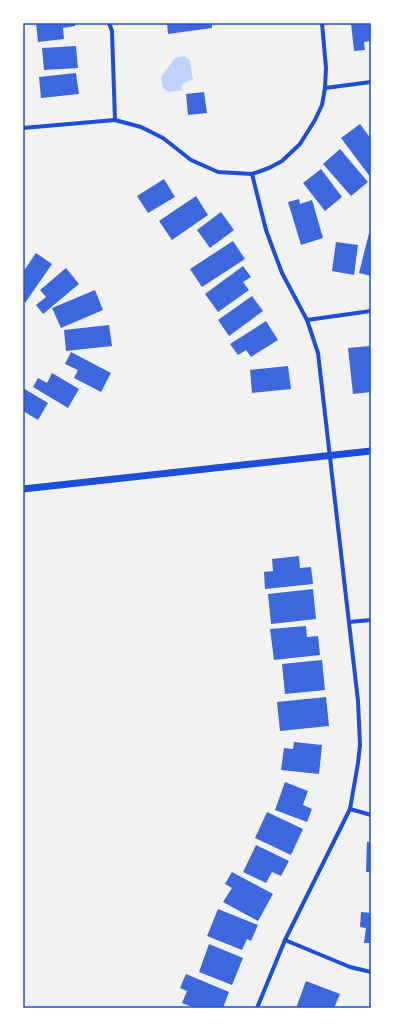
<svg xmlns="http://www.w3.org/2000/svg" width="394" height="1031" font-family="Arial,sans-serif">
  <style>
    .water { fill: #bfd3fe }
    .building { fill: #3d67dc }
    .lines { fill: none; stroke-linecap: round; stroke-linejoin: round }
    .minor { stroke: #1d4ed8; stroke-width: 4 }
    .tertiary { stroke: #1d4ed8; stroke-width: 7 }
    .neatline { fill: none; stroke: #1d4ed8; stroke-width: 1.5 }
  </style>
  <rect width="100%" height="100%" fill="#f2f2f2"/>
  <polygon class="water" points="184,56 190,60 193,80 183,83 182,85 182,90 169,92 163,88 161,77 175,58"/>
  <g class="building">
    <polygon points="36,23 75,23 75,26 63,28 64,39 38,42"/>
    <polygon points="167,23 212,23 212,28 168,34"/>
    <polygon points="351,23 371,23 371,41 364,42 365,50 354,51"/>
    <polygon points="76,46 78,68 44,70 42,48"/>
    <polygon points="76,73 79,94 41,98 39,77"/>
    <polygon points="204,92 207,113 188,115 186,94"/>
    <polygon points="360,124 371,139 371,178 341,138"/>
    <polygon points="340,149 368,182 351,196 323,164"/>
    <polygon points="321,169 342,197 325,211 303,183"/>
    <polygon points="164,179 175,197 148,213 137,196"/>
    <polygon points="196,196 208,215 172,240 159,221"/>
    <polygon points="299,199 300,204 312,200 323,238 301,245 288,202"/>
    <polygon points="221,212 234,230 210,248 197,230"/>
    <polygon points="369,233 371,234 371,276 359,273"/>
    <polygon points="233,241 245,259 202,287 190,269"/>
    <polygon points="336,242 358,245 354,275 332,271"/>
    <polygon points="36,253 52,264 25,303 23,301 23,272"/>
    <polygon points="243,266 251,277 243,282 249,290 218,312 205,294"/>
    <polygon points="66,268 79,284 43,314 36,305 46,297 40,290"/>
    <polygon points="95,290 103,310 61,328 52,308"/>
    <polygon points="252,296 263,311 229,336 218,320"/>
    <polygon points="266,321 278,340 251,357 246,350 238,355 230,344"/>
    <polygon points="109,325 112,346 66,351 64,330"/>
    <polygon points="370,346 371,392 353,394 348,348"/>
    <polygon points="71,352 111,373 101,392 74,378 78,370 65,364"/>
    <polygon points="288,366 291,389 252,393 250,370"/>
    <polygon points="52,373 79,389 68,408 33,387 38,378 47,383"/>
    <polygon points="23,388 48,403 38,420 23,411"/>
    <polygon points="299,556 300,568 311,567 313,584 265,589 264,572 273,571 272,559"/>
    <polygon points="313,589 316,619 271,624 268,594"/>
    <polygon points="306,626 307,637 318,636 320,655 274,660 270,629"/>
    <polygon points="322,660 325,690 285,694 282,664"/>
    <polygon points="326,697 329,726 280,731 277,702"/>
    <polygon points="294,742 322,745 319,774 281,770 284,748 293,749"/>
    <polygon points="285,782 308,791 303,805 312,809 307,822 275,810"/>
    <polygon points="267,812 303,829 291,855 255,838"/>
    <polygon points="367,842 371,842 371,872 366,872"/>
    <polygon points="256,845 289,861 281,876 272,872 266,883 243,872"/>
    <polygon points="232,872 273,894 258,921 223,902 232,888 225,884"/>
    <polygon points="218,909 258,925 251,941 247,939 242,950 207,936"/>
    <polygon points="361,912 371,913 371,943 364,943 366,928 360,927"/>
    <polygon points="209,944 243,958 232,985 199,972"/>
    <polygon points="186,974 229,992 223,1008 195,1008 182,1003 187,991 180,988"/>
    <polygon points="306,981 340,994 334,1008 296,1008"/>
  </g>
  <g class="lines">
    <g class="minor">
      <polyline points="109,23 112,31 115,120"/>
      <polyline points="325,88 371,82"/>
      <polyline points="23,128 115,120 141,127 163,138 191,160 218,172 252,174 269,168 282,161 300,144 315,120 322,105 325,88 326,68 322,23"/>
      <polyline points="252,174 266,230 273,249 282,273 307,320 318,353 358,701 360,745 358,763 350,809 285,940 257,1008"/>
      <polyline points="307,320 371,311"/>
      <polyline points="349,622 371,620"/>
      <polyline points="350,809 371,815"/>
      <polyline points="285,940 350,967 371,972"/>
    </g>
    <polyline class="tertiary" points="23,489 371,451"/>
  </g>
  <rect width="394" height="1031" fill="none" stroke="#ffffff" stroke-width="48"/>
  <rect x="24" y="24" width="346" height="983" class="neatline"/>
</svg>
